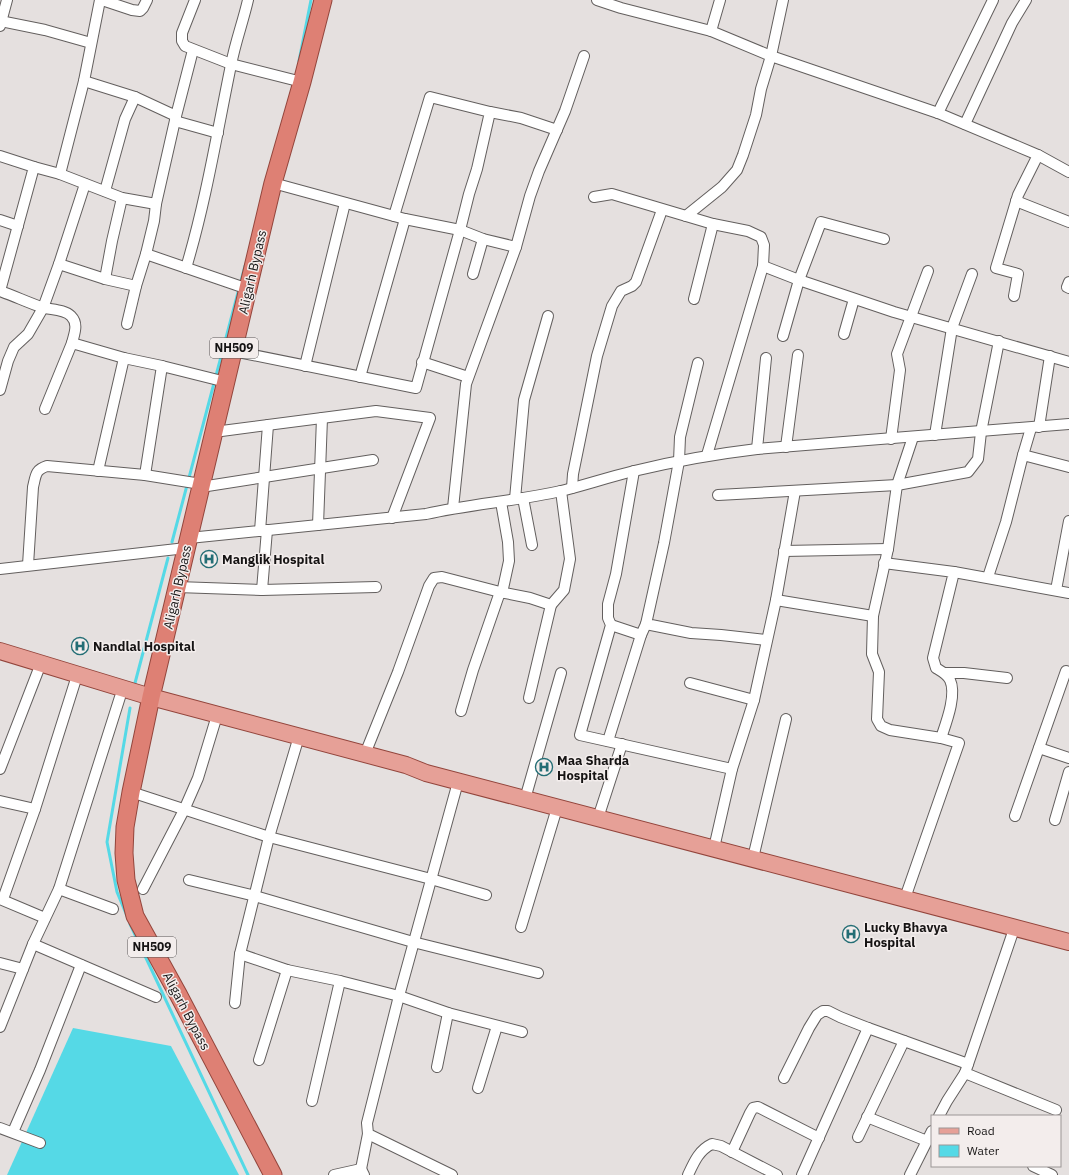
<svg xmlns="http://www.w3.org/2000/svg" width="1069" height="1175" font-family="'IBM Plex Sans',sans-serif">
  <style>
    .water { fill: #55d9e6 }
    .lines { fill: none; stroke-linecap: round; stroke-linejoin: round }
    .stream { stroke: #55d9e6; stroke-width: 3 }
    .minor-casing { stroke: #635f5e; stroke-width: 12 }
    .primary-casing { stroke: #93453c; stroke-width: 18 }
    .trunk-casing { stroke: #93453c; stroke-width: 19 }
    .minor { stroke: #fff; stroke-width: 10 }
    .primary { stroke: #e6a097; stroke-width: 16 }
    .trunk { stroke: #de8074; stroke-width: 17 }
    .labels { text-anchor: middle; stroke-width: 3; stroke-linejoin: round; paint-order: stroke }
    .shield { fill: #f3edec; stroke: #585555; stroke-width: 1 }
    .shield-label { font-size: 12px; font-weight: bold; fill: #161414 }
    .street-label { font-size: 13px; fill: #161414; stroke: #f3edec }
    .poi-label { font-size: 13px; font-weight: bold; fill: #161414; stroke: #f3edec; text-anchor: start }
  </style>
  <rect width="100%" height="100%" fill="#e5e0df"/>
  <polygon class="water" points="73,1028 171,1046 239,1175 7,1175"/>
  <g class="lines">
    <g class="stream">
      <polyline points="299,61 311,0"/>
      <polyline points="172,542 245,266"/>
      <polyline points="135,683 168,558"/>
      <polyline points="127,916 117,892 107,842 130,708"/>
      <polyline points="130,924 248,1175"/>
    </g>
    <g class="minor-casing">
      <g id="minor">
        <polyline points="102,0 132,10 140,11 143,8 147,0"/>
        <polyline points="195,0 182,33 182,41 185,46 231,64 302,82"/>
        <polyline points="597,0 621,8 711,31 771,56 938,113 1038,155 1069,172"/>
        <polyline points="0,21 45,30 91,43"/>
        <polyline points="0,26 7,0"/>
        <polyline points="711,31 720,0"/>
        <polyline points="84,81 135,97 176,116 193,50"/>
        <polyline points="490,112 521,118 557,130"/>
        <polyline points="938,113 993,0"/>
        <polyline points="175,121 218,133"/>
        <polyline points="965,124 1012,23 1026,0"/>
        <polyline points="0,156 34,167 0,291"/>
        <polyline points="34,167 60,174 122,198 156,204 176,116"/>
        <polyline points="60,174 84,81 100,0"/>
        <polyline points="273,183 405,219 460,230 483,239 516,247 530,196 539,171 565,111 584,56"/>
        <polyline points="105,191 125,119 135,97"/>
        <polyline points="594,197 612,194 713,224 748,231 761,237 764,245 763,266 707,455"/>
        <polyline points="1016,201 1069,222"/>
        <polyline points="156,204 154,221 146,254 248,289"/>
        <polyline points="686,216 722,187 737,170 743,155 756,115 761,89 771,56 783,0"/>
        <polyline points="0,220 18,226"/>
        <polyline points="59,264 105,279 136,286 146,254"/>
        <polyline points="763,266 799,280 894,312 1069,362"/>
        <path d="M186 268C206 201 217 133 231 65 235 43 243 22 248 0"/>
        <polyline points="473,274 483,239"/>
        <polyline points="105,279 112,241 122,198"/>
        <polyline points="1069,282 1067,287 1069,288"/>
        <path d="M0 291C14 296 27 302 41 307 50 310 64 309 71 316 79 324 74 334 72 343"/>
        <polyline points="1014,296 1018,274 996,268 1018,195 1038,155"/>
        <polyline points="694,299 713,224"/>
        <polyline points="127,324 136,286"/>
        <polyline points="844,334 854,299"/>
        <polyline points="783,336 799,280 821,222 884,239"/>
        <polyline points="233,351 416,388 460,230 469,194 477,169 490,112 430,97 394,216"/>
        <polyline points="422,362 468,377"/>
        <polyline points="698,363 680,437 679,461 664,543 646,624 691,633 721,635 766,640"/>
        <polyline points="305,366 345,203"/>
        <polyline points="360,377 405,219"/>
        <polyline points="0,390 8,361 14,347 28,334 43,308 59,264 85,184"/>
        <polyline points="45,409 72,343 124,358"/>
        <polyline points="1039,427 1050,356"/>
        <polyline points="214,432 376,411 430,418 392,518"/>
        <polyline points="935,435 952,328 972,274"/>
        <polyline points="891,439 900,370 897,354 928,271"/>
        <polyline points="786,447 798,355"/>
        <polyline points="757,449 766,358"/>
        <polyline points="1023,455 1031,428"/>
        <polyline points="98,471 124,358 162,366"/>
        <polyline points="634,471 616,574 608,604 608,618 611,625 580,735 732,769"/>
        <polyline points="145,475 162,366 226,382"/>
        <polyline points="201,487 373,460"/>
        <polyline points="572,488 573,474 597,356 612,306 621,291 632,286 636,282 662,210"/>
        <polyline points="718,495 897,485 968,472 978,459 981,432 999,341"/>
        <polyline points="523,498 532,545"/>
        <polyline points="515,499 524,400 548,316"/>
        <polyline points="501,502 508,542 509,561 502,593"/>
        <polyline points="453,508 466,384 516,247"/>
        <polyline points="318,525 322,418"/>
        <polyline points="260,531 268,425"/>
        <path d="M189 538 426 514C471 504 516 501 561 491 585 485 609 477 634 471 675 461 715 454 757 449L1069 424"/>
        <polyline points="784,551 888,549"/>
        <path d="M884 563 954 572 933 658 936 668C941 671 947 674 950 680 957 695 946 723 941 738"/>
        <path d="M28 565 33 487C36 475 35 470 47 466L145 475 201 484"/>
        <polyline points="0,569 186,548"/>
        <polyline points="954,572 1069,593"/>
        <polyline points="988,577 1006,522 1023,455 1069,467"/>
        <polyline points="177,587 262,590 376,587"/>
        <polyline points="262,590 267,530"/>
        <polyline points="1056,590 1069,521"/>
        <polyline points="500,592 530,598 551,605 564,590 570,559 561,491"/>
        <polyline points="776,600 873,616"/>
        <polyline points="611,625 641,635"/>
        <polyline points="945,673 964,673 1007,678"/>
        <polyline points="690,683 754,700"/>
        <polyline points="529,698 551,605"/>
        <polyline points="608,741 641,635 646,624"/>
        <polyline points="1039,748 1069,758"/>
        <polyline points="365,754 398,672 429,586 434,578 442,577 500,592 473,670 461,711"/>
        <polyline points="0,769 38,671"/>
        <polyline points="131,792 269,837 431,879 486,895"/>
        <polyline points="525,799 561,673"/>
        <polyline points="0,801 35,809"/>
        <polyline points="1015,816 1066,671 1069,672"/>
        <polyline points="598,818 622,744"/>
        <polyline points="1055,820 1069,772"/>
        <polyline points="714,848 732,769 754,700 776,600 795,491"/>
        <polyline points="753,858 786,719"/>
        <polyline points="189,880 255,896 413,942 538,973"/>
        <polyline points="59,889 113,909"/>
        <polyline points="143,889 184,810 198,778 215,722"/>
        <polyline points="905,898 959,743 941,738 890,730 881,726 877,719 879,672 872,654 873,616 888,549 897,485 913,437"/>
        <polyline points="0,899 45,918"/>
        <polyline points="3,899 35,809 75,682"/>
        <polyline points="521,927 557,808"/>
        <polyline points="1014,929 965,1073 1056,1110"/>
        <polyline points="33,944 156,997"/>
        <polyline points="240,954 287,970 340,981 399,996 448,1013 522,1032"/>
        <polyline points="0,963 23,969"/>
        <polyline points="235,1003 240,954 269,837 297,743"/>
        <polyline points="0,1027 33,944 59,889 120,697"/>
        <polyline points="259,1060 287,970"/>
        <polyline points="437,1067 448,1013"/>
        <polyline points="784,1078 809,1028 817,1015 823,1011 828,1011 840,1017 868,1028"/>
        <polyline points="478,1088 497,1026"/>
        <polyline points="312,1101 340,981"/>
        <polyline points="939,1116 947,1101 965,1073"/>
        <polyline points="867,1117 927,1141"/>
        <polyline points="0,1128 40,1143"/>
        <polyline points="13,1132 40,1070 81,965"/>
        <polyline points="858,1137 904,1041"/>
        <polyline points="732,1152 750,1113 753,1108 758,1107 819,1138"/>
        <polyline points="1033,1166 1052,1175"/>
        <polyline points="361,1169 368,1134"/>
        <polyline points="334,1175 361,1169 364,1175"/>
        <polyline points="452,1175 368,1134 367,1123 399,996 458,782"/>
        <path d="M688 1175C694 1162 699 1150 712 1144L721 1146 777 1175"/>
        <polyline points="802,1175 868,1028 968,1064"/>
        <polyline points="910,1175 932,1131"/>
      </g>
    </g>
    <g class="primary-casing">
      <polyline id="primary" points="0,651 151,697 406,765 426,773 1069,942"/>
    </g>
    <g class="trunk-casing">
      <polyline id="trunk" points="273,1175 178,994 135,916 126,880 124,853 125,827 131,792 151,697 273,183 302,82 323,0"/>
    </g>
    <use href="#minor" class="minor"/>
    <use href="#primary" class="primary"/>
    <use href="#trunk" class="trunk"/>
  </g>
  <defs>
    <g id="hospital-ring" transform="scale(0.9)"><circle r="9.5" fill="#f3edec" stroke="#246e75" stroke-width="1.5"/><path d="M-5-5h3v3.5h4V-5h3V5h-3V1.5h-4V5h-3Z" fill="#246e75"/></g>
  </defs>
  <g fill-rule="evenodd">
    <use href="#hospital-ring" x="209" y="559"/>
    <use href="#hospital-ring" x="80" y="646"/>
    <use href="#hospital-ring" x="544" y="767"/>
    <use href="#hospital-ring" x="851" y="934"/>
  </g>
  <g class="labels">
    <g class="shield">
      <rect x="210" y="338" width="48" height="20" rx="3"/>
      <rect x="128" y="937" width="48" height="20" rx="3"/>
    </g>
    <g class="shield-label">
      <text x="234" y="352">NH509</text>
      <text x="152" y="951">NH509</text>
    </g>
    <g class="street-label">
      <text transform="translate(252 272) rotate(-77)" y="5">Aligarh Bypass</text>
      <text transform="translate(177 587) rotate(-77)" y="5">Aligarh Bypass</text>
      <text transform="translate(187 1011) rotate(62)" y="5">Aligarh Bypass</text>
    </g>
    <g class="poi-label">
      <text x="222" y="564">Manglik Hospital</text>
      <text x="93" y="651">Nandlal Hospital</text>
      <text x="557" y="765">Maa Sharda<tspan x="557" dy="15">Hospital</tspan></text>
      <text x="864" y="932">Lucky Bhavya<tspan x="864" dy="15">Hospital</tspan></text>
    </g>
  </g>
  <rect x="931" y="1115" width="130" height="52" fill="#f3edec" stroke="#9b9696"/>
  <rect x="939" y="1128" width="20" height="6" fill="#e6a097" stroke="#9b9696"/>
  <text x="967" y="1135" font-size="12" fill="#161414">Road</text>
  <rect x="939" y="1145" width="20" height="12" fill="#55d9e6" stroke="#9b9696"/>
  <text x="967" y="1155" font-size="12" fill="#161414">Water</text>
</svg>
